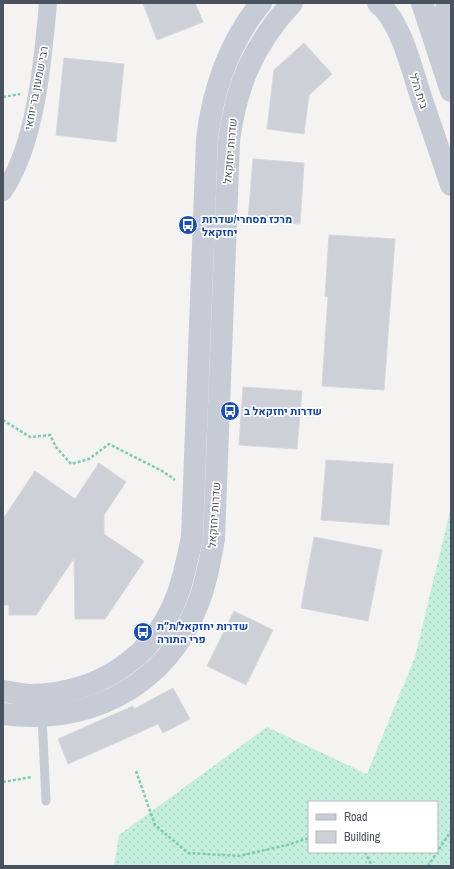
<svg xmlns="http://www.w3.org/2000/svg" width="454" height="869" font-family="'Archivo Narrow',Heebo,sans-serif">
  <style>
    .grass { fill: url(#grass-dots); fill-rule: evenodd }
    .building { fill: #ced0d7; stroke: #d6d7dd }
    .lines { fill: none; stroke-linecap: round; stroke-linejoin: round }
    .path { stroke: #7dcbb4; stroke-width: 2.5; stroke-dasharray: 3 2; stroke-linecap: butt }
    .service { stroke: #c7cbd6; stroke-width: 9 }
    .minor { stroke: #c7cbd6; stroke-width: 18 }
    .tertiary { stroke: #c7cbd6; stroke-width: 22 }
    .labels { text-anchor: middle; stroke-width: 3.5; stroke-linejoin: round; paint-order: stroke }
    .street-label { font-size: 11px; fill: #4a515f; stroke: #fff }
    .transit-label { font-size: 11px; font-weight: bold; fill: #164399; stroke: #fff; text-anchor: start }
  </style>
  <defs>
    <pattern id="grass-dots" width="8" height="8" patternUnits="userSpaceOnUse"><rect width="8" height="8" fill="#c4eedd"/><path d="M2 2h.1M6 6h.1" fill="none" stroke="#aacec0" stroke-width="1.8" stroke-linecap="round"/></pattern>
  </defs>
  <rect width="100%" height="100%" fill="#f4f3f2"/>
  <path class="grass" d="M451 507V866H114L119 835 267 727 367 774 415 657ZM309 802H437V852H309Z"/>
  <g class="building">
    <polygon points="143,3 195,3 203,22 157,40"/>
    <polygon points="304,43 332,74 309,95 304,134 267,129 274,70"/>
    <polygon points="64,58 124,64 116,142 56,135"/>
    <polygon points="253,159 304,163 300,224 248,220"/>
    <polygon points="329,235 395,239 384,390 322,386 328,297 325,296"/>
    <polygon points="243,387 302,391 297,449 239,445"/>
    <polygon points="326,460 393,464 389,525 321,520"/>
    <polygon points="99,463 126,482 104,515 104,534 144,561 105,619 75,619 74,558 36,615 9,615 9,605 3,605 3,519 35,471 75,499"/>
    <polygon points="314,537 382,550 368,621 301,608"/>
    <polygon points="234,611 273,630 246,685 207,666"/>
    <polygon points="173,688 190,719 163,733 158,724 68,764 58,739 133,706 134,709"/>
  </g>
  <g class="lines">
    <g class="path">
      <polyline points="3,97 20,94"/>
      <polyline points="3,420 30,437 50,435 56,447 71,464 89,459 109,444 164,472 175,480"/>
      <polyline points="136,771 155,825 188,853 239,856 287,845 309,838"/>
      <polyline points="3,782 32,777"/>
      <polyline points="365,852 372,866"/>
      <polyline points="428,866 451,831"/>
    </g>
    <polyline class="service" points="42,716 46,801"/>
    <path class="minor" d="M3 192C36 146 43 59 48 3"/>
    <g class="tertiary">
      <path d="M378 3C401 22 411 67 420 94 430 124 441 155 451 185"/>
      <polyline points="422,3 451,91"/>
      <polyline points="446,53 444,24 447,3"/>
      <path d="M3 691C12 692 21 695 30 695 97 694 153 659 177 596 184 577 188 557 192 537L207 139C213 89 229 42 261 3"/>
      <path d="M3 714C89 725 166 687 198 604 206 584 210 561 214 539L229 141C236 85 254 44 292 3"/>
    </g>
  </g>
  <defs>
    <g id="bus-disc" transform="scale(1)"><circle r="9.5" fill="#1a4fb4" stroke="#fff"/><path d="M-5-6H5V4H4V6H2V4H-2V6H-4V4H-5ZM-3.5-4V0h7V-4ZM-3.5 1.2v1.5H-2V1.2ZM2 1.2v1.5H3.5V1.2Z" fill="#fff"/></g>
  </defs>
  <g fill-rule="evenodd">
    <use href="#bus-disc" x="188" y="225"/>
    <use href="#bus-disc" x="230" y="411"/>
    <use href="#bus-disc" x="143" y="632"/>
  </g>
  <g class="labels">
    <g class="street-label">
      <text transform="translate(36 88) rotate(-79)" y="4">רבי שמעון בר יוחאי</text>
      <text transform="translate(419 91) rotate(71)" y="4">בית הלל</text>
      <text transform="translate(230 151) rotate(-85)" y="4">שדרות יחזקאל</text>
      <text transform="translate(214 515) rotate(-86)" y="4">שדרות יחזקאל</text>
    </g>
    <g class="transit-label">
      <text x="202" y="223">מרכז מסחרי/שדרות<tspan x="202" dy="13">יחזקאל</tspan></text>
      <text x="244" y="415">שדרות יחזקאל ב</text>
      <text x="157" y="630">שדרות יחזקאל/ת״ת<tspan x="157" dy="13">פרי התורה</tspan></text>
    </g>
  </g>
  <rect width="454" height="869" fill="none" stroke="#4a515f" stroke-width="8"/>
  <rect x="308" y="801" width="130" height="52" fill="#ffffff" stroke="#b7b9bf"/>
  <rect x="316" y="814" width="20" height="6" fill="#c7cbd6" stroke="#b7b9bf"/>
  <text x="344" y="821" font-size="12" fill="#4a515f">Road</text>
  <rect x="316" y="831" width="20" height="12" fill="#ced0d7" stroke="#b7b9bf"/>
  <text x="344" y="841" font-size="12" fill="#4a515f">Building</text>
</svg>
